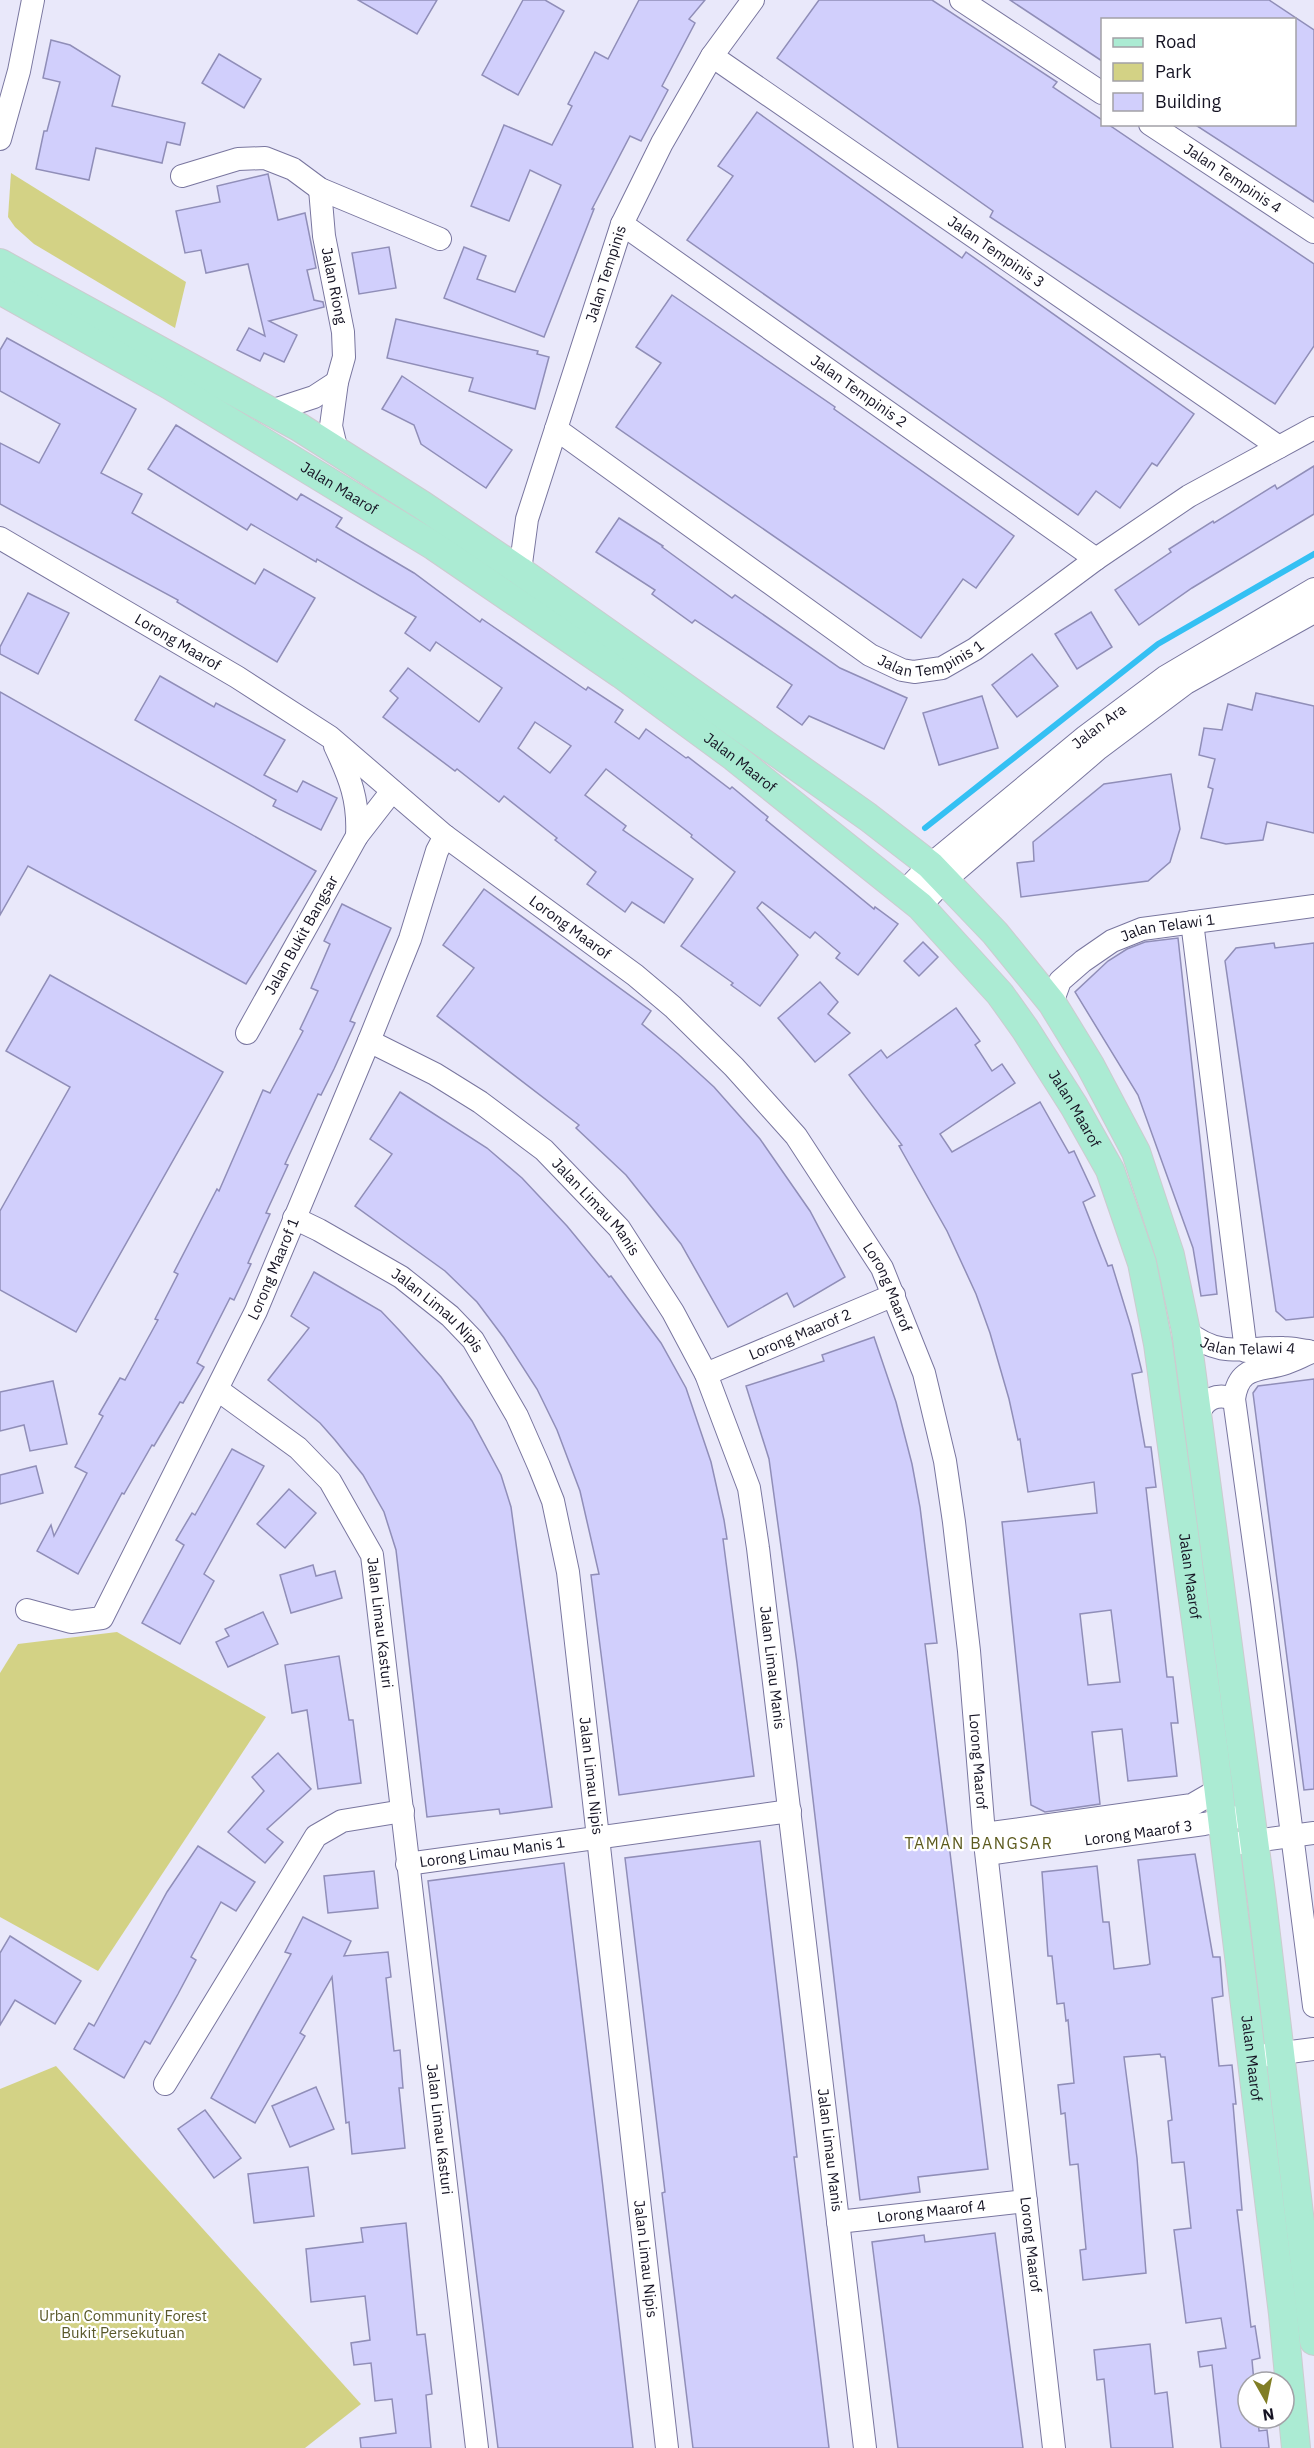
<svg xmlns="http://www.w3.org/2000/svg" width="1314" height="2448" font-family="'IBM Plex Sans',sans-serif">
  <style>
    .green { fill: #d3d285 }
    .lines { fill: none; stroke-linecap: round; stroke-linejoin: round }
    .stream { stroke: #34c0f3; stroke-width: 6 }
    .building { fill: #d1cffc; stroke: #908eb8; stroke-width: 1.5; fill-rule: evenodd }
    .minor-casing { stroke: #79769f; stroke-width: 24 }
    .major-casing { stroke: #cccbcf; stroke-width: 30 }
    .minor { stroke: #fff; stroke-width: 22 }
    .major { stroke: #abebd3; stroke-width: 28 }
    .labels { text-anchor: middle; stroke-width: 4.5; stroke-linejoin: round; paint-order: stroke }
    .street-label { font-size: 15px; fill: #161424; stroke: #fff }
    .park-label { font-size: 15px; fill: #59582a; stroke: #fff }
    .neighbourhood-label { font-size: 16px; letter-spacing: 1.5px; fill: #5c5a1e; stroke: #fff }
  </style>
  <rect width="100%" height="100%" fill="#e9e8fa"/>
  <g class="green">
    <polygon points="11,173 186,282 175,328 34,244 15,227 8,217"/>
    <polygon points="117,1632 266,1717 98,1971 0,1917 0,1673 18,1644"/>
    <polygon points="56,2066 361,2404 305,2448 0,2448 0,2089"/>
  </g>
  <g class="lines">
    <polyline class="stream" points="925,828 1158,644 1314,554"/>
  </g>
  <g class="building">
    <polygon points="358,0 437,0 417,34"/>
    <polygon points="523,0 545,0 564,11 518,95 482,75"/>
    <polygon points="639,0 705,0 689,19 695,23 662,86 668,90 641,141 630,136 592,209 594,209 544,337 444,298 464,247 486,256 477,279 515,292 561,185 530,170 509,221 471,206 504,125 552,145 572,106 568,104 595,52 608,59"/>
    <polygon points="819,0 932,0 1057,82 1053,87 1102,120 1102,124 1109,125 1314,264 1314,346 1275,404 990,217 993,211 777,58"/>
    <polygon points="1010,0 1269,0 1314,30 1314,202 1194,124 1294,124 1294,20 1102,20 1102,61"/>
    <polygon points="51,40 70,45 120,76 112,106 185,123 180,145 167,142 162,163 96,148 89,180 36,169 44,131 47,131 60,82 43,78"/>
    <polygon points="219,54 261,79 244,108 202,83"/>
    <polygon points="757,112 962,258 966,252 1194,414 1157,466 1152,463 1120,508 1096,491 1078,515 687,240 733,176 718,166"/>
    <polygon points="268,174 278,220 305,213 316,268 307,270 314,300 323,302 324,307 269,321 297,335 284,362 264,353 260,361 237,350 249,328 265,336 248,264 206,273 201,250 185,253 176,211 220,202 217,186"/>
    <polygon points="389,247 396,288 359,294 352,253"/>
    <polygon points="672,295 835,407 834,409 1014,536 976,588 963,579 921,638 616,427 661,363 636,347"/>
    <polygon points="396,319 538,351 537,354 549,357 535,409 469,391 473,378 387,358"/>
    <polygon points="7,338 136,409 101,473 142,494 132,513 255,584 264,569 315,598 277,662 177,602 178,600 0,504 0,443 39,463 60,424 0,391 0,350"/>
    <polygon points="402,376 512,450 486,488 421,444 414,425 382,409"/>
    <path d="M176 425 297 500 301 494 342 518 336 527 414 573 480 622 482 619 586 690 588 687 623 710 615 722 639 739 646 729 686 758 688 757 730 789 732 787 768 817 766 820 874 909 875 907 898 924 858 975 836 958 840 953 815 932 810 938 762 902 757 908 798 955 760 1006 731 985 733 983 681 946 735 872 691 837 692 835 606 769 585 795 626 826 623 830 693 879 664 923 632 902 625 912 587 884 596 872 555 840 557 838 504 796 499 802 457 769 455 771 383 717 398 698 390 691 408 668 479 722 502 688 436 642 430 651 405 633 416 617 317 559 316 562 251 524 247 530 148 469ZM535 722 571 746 550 773 518 748Z"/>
    <polygon points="1314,466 1314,514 1192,588 1139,625 1115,590 1171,552 1169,549 1213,521 1214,523 1275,485 1277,489"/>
    <polygon points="619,518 663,546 662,547 732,598 735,595 840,668 907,698 884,749 809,716 802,725 777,707 792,685 695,620 692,623 652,594 655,590 596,552"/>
    <polygon points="28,593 69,613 38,674 0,654 0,647"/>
    <polygon points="1091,612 1112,647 1077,669 1055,634"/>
    <polygon points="1032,654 1058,686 1017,717 992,685"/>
    <polygon points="160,676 214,707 216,703 285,740 264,775 297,792 303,781 337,798 321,830 273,806 276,800 135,720"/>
    <polygon points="0,692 316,871 246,984 28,866 0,915"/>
    <polygon points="1256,693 1314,706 1314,833 1267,822 1263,840 1226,844 1201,838 1213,789 1208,787 1215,759 1199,755 1204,728 1222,730 1228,704 1252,710"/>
    <polygon points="982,696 998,748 939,765 923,713"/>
    <polygon points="1171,774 1180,829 1170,862 1148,881 1021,897 1017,863 1034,861 1033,842 1104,784"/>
    <polygon points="484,889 651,1011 642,1024 678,1054 714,1087 760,1139 810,1211 845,1277 794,1307 787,1293 728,1327 681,1244 626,1175 576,1128 579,1125 437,1016 474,968 443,945"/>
    <polygon points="342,904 391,928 350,1021 355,1023 334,1069 321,1095 318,1094 285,1164 288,1165 266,1213 270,1214 248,1263 251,1264 234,1300 230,1298 197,1363 204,1367 183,1403 180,1402 154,1446 152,1445 124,1494 122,1493 78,1574 37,1551 51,1525 54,1536 87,1473 75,1467 103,1416 99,1414 120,1378 125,1380 158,1320 155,1319 178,1274 174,1272 217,1189 219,1191 263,1090 270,1093 303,1031 300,1029 318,991 311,988 330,944 324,941"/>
    <polygon points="1178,938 1217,1294 1201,1296 1193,1248 1138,1095 1075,992 1108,961 1127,949 1145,942"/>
    <polygon points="923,942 938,957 919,976 904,961"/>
    <polygon points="1274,943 1275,948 1314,943 1314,1317 1286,1320 1276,1311 1225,961 1236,948"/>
    <polygon points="50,975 223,1072 76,1332 0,1290 0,1211 70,1087 6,1051"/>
    <polygon points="820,982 838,1002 828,1014 850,1033 815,1062 778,1018"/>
    <path d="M956 1008 980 1041 975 1045 992 1071 1002 1064 1015 1083 940 1134 952 1152 1040 1102 1069 1153 1074 1151 1095 1196 1083 1202 1108 1266 1112 1265 1131 1327 1142 1372 1132 1374 1145 1447H1151L1156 1487 1146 1488 1167 1677H1173L1178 1723H1171L1177 1776 1128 1781 1122 1729 1092 1732 1100 1804 1045 1812 1031 1805 1002 1522 1097 1513 1094 1482 1028 1492 1020 1439 1018 1440 1009 1399 990 1333 976 1294 947 1231 899 1146 902 1145 849 1075 881 1050 887 1058ZM1111 1610 1120 1682 1088 1685 1080 1614Z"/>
    <polygon points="400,1092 487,1148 522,1178 567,1226 609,1277 611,1276 661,1343 686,1388 711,1462 724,1520 727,1539 723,1539 754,1776 619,1795 591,1575 599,1574 580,1491 557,1430 537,1389 504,1338 477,1302 445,1271 355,1206 392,1154 370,1139"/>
    <polygon points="314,1272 381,1311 399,1330 441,1377 472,1421 501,1475 511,1507 552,1807 500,1814 499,1809 427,1817 396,1550 384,1512 363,1475 335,1440 320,1423 268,1380 309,1328 291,1316"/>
    <polygon points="874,1337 896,1402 912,1464 920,1507 937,1643 925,1644 988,2169 918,2177 920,2192 860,2200 797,1663 769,1459 746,1386 824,1361 822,1355"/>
    <polygon points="1314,1379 1314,1789 1304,1790 1253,1393 1258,1386"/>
    <polygon points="53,1381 67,1444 30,1451 24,1425 0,1431 0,1392"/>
    <polygon points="232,1449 264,1466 204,1574 214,1581 180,1644 142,1623 184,1545 176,1540 192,1513 195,1515"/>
    <polygon points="36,1466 43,1493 0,1504 0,1475"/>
    <polygon points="289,1489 316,1513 285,1548 257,1524"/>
    <polygon points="313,1565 316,1576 335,1571 342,1598 291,1613 280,1575"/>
    <polygon points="263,1612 278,1644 228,1667 216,1642 229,1636 225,1629"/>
    <polygon points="339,1656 349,1720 353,1720 361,1783 318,1789 307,1710 292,1713 285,1665"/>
    <polygon points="278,1753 311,1789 267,1829 283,1842 265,1863 228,1832 264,1791 252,1777"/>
    <polygon points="760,1841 797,2157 794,2157 829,2448 693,2448 662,2193 665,2192 625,1858"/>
    <polygon points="198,1846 255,1882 236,1911 221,1902 191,1957 196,1960 178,1994 150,2044 145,2041 124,2078 74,2049 89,2023 94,2026 167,1892"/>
    <polygon points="1195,1854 1213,1957 1220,1957 1223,1996 1212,1998 1219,2066 1232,2065 1236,2104 1233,2104 1242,2210 1237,2210 1251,2327 1255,2326 1260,2358 1252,2360 1254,2382 1248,2382 1248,2418 1258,2418 1259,2431 1267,2430 1269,2448 1221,2448 1212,2365 1200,2367 1198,2352 1226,2348 1221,2318 1186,2323 1174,2230 1191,2228 1184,2162 1172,2163 1168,2121 1172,2120 1165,2057 1161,2057 1160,2054 1124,2057 1137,2158 1146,2273 1083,2280 1080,2250 1086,2249 1078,2164 1070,2165 1065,2113 1061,2114 1058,2085 1074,2083 1068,2020 1066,2021 1064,2003 1057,2004 1052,1956 1048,1956 1042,1872 1097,1866 1103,1922 1109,1922 1114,1969 1147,1965 1150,1964 1138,1860"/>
    <polygon points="564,1863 602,2179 633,2448 498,2448 428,1881"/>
    <polygon points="374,1871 378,1908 328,1913 324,1876"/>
    <polygon points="303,1917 351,1941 344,1956 388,1952 391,1977 386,1978 394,2051 400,2050 403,2088 399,2088 405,2148 352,2154 349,2122 346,2123 332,1977 300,2033 305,2036 255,2123 211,2098 291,1954 285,1952"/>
    <polygon points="10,1936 81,1981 55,2024 15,2000 0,2025 0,1953"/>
    <polygon points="316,2087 334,2129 290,2147 272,2106"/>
    <polygon points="205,2110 241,2158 214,2178 178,2129"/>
    <polygon points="308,2167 314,2216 254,2223 248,2174"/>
    <polygon points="406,2223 417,2335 425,2334 432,2394 426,2395 431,2448 361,2448 360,2438 396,2433 392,2399 375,2401 371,2363 354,2365 351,2343 370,2340 365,2296 311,2302 306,2249 363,2242 361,2228"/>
    <polygon points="995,2233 1023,2448 898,2448 872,2242 924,2235 925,2242"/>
    <polygon points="1150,2344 1155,2394 1167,2392 1173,2448 1111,2448 1104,2379 1097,2380 1094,2350"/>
  </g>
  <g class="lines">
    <g class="minor-casing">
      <g id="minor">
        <polyline points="961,0 1102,93"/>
        <path id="s1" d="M712 56 1279 447"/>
        <path id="s2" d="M1150 124 1314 232"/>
        <polyline points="0,139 19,71 33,0"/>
        <polyline points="182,176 238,159 265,158 293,169 320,189 440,239"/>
        <path id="s3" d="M320 189 324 236 343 332 344 357 337 382 331 426 337 451"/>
        <path id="s4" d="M622 224 1096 559"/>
        <polyline points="271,411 314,397 337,382"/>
        <path id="s5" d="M556 429 870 655 902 670 914 672 942 668 975 649 1096 559 1189 496 1314 428"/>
        <path id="s6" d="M0 538 237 677 330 737 445 836 635 975 673 1007 734 1067 796 1136 882 1268 924 1373 945 1461 954 1522 969 1651 984 1834 1054 2448"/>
        <path id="s7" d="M520 571 527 519 622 224 662 143 712 56 753 0"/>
        <path d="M335 746C350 778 359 800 357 836"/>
        <path id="s8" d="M904 892 930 865 1086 736 1165 677 1314 589"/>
        <polyline points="920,906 944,881 1098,749 1186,683 1314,612"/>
        <polyline points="1192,922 1246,1351"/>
        <path id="s9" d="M1052 1003 1060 981 1083 961 1112 941 1142 929 1314 906"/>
        <path id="s10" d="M247 1033 357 836 392 791"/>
        <path id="s11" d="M369 1041 435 1074 480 1102 544 1150 619 1228 673 1312 706 1374 749 1488 758 1548C794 1848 830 2148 865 2448"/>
        <path id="s12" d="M294 1218 319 1230 401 1277 450 1316 473 1340 517 1416 539 1466 553 1501 568 1572 667 2448"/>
        <path id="s13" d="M1186 1331C1221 1359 1244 1347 1284 1348 1292 1348 1300 1350 1308 1351"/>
        <path d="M1312 1352C1304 1355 1295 1360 1286 1363 1258 1372 1239 1365 1234 1399L1262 1601 1314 2006"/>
        <path id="s14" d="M706 1374 894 1295"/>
        <path id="s15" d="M218 1390 298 1448 330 1481 372 1555 477 2448"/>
        <path d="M1198 1416C1204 1398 1217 1393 1234 1399"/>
        <path id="s16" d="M27 1610 71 1622 102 1618 256 1311 369 1041 410 939 437 851 445 836"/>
        <polyline points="984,1834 1192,1805 1211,1794 1218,1787"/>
        <polyline points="1225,1845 1314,1833"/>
        <path id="s17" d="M987 1854 1204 1824 1238 1817"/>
        <path id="s18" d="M407 1864 790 1811"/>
        <polyline points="1251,2057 1314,2049"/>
        <polyline points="165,2084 316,1836 342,1821 403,1811"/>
        <path id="s19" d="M838 2222 1026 2201"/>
      </g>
    </g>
    <g class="major-casing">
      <g id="major">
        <polyline points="0,263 299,427 422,505 520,571 868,817 930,865 995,933 1052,1003 1090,1065 1136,1152 1170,1255 1186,1331 1262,1901 1314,2341"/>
        <path id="s20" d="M0 290 171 386 434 546 621 674 734 757 920 906 1000 994 1025 1029 1074 1106 1110 1170 1142 1263 1158 1344 1214 1753 1283 2314 1296 2448"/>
      </g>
    </g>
    <use href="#minor" class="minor"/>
    <use href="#major" class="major"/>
  </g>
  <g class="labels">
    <g class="street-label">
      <text dy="5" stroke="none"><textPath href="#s2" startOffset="99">Jalan Tempinis 4</textPath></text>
      <text dy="5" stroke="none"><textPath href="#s1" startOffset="345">Jalan Tempinis 3</textPath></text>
      <text dy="5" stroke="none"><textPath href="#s7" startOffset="310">Jalan Tempinis</textPath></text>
      <text dy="5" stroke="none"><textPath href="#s3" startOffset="98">Jalan Riong</textPath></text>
      <text dy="5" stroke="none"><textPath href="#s4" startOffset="290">Jalan Tempinis 2</textPath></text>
      <text dy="5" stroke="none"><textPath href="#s20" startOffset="393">Jalan Maarof</textPath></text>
      <text dy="5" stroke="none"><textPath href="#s6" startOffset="206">Lorong Maarof</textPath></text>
      <text dy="5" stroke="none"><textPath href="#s5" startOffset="453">Jalan Tempinis 1</textPath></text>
      <text dy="5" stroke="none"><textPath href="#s8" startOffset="256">Jalan Ara</textPath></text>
      <text dy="5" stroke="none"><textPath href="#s20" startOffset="879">Jalan Maarof</textPath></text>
      <text dy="5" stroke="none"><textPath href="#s6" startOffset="692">Lorong Maarof</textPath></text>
      <text dy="5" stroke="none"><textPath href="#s9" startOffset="147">Jalan Telawi 1</textPath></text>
      <text dy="5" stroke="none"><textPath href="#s10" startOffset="112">Jalan Bukit Bangsar</textPath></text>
      <text dy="5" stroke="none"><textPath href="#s20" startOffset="1365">Jalan Maarof</textPath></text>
      <text dy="5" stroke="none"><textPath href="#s11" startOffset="284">Jalan Limau Manis</textPath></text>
      <text dy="5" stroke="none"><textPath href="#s16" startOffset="466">Lorong Maarof 1</textPath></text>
      <text dy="5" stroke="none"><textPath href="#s6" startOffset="1178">Lorong Maarof</textPath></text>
      <text dy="5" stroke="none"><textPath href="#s12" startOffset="172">Jalan Limau Nipis</textPath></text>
      <text dy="5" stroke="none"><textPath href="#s14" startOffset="102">Lorong Maarof 2</textPath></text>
      <text dy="5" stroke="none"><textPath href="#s13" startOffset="66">Jalan Telawi 4</textPath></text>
      <text dy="5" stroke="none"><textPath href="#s20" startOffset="1851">Jalan Maarof</textPath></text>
      <text dy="5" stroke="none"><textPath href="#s15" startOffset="298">Jalan Limau Kasturi</textPath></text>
      <text dy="5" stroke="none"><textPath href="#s11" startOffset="788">Jalan Limau Manis</textPath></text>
      <text dy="5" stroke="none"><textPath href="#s6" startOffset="1664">Lorong Maarof</textPath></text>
      <text dy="5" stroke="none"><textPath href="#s12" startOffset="676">Jalan Limau Nipis</textPath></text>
      <text dy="5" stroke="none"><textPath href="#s17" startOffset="153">Lorong Maarof 3</textPath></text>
      <text dy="5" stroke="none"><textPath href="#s18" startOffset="86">Lorong Limau Manis 1</textPath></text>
      <text dy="5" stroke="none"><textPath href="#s20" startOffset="2337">Jalan Maarof</textPath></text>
      <text dy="5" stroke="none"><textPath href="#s15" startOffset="808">Jalan Limau Kasturi</textPath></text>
      <text dy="5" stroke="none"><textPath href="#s11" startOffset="1274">Jalan Limau Manis</textPath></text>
      <text dy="5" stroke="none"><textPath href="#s19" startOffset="94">Lorong Maarof 4</textPath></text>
      <text dy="5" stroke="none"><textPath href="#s6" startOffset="2150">Lorong Maarof</textPath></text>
      <text dy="5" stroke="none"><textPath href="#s12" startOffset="1162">Jalan Limau Nipis</textPath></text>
    </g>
    <g class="park-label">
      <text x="123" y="2321">Urban Community Forest<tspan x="123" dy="17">Bukit Persekutuan</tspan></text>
    </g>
    <g class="neighbourhood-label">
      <text x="979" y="1849">TAMAN BANGSAR</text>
    </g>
  </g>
  <rect x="1101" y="18" width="195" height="108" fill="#ffffff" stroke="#a2a1a7" stroke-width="1.5"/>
  <rect x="1113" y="38" width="30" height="9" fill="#abebd3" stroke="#a2a1a7" stroke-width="1.5"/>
  <text x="1155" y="48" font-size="18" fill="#161424">Road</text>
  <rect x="1113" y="63" width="30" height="18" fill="#d3d285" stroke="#a2a1a7" stroke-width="1.5"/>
  <text x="1155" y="78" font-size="18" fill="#161424">Park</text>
  <rect x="1113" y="93" width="30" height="18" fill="#d1cffc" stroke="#a2a1a7" stroke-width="1.5"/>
  <text x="1155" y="108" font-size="18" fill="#161424">Building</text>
  <g transform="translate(1266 2400) rotate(171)"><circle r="28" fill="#ffffff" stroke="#a2a1a7" stroke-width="1.5"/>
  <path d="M0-4.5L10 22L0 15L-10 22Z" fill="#817e25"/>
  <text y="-9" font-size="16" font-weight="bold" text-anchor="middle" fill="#161424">N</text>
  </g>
</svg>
